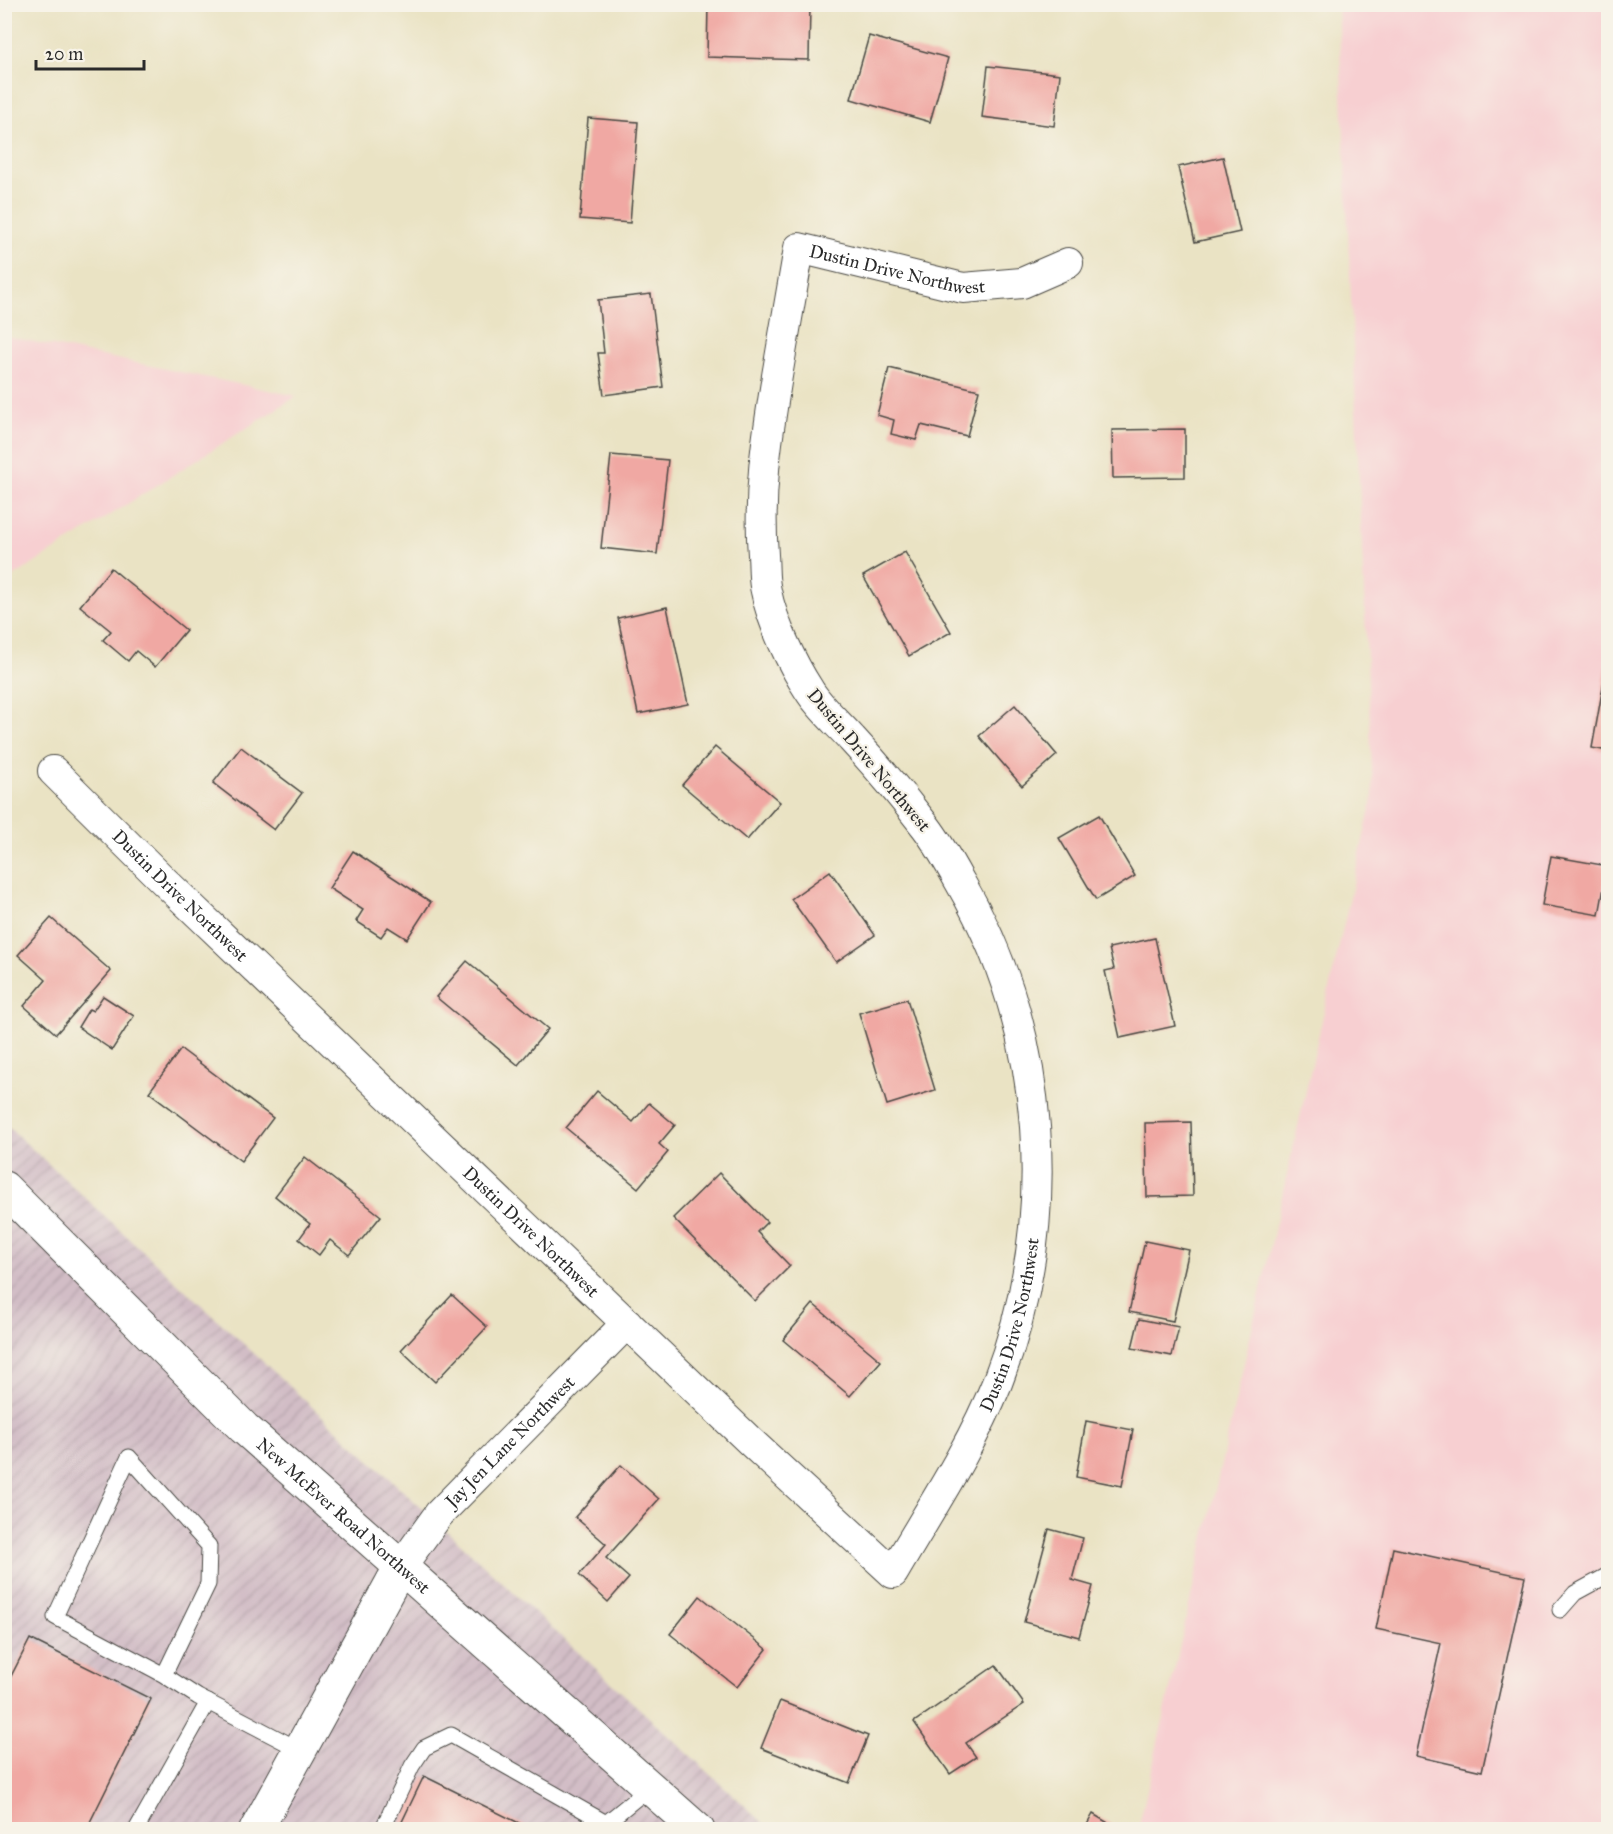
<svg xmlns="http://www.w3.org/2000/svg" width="1613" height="1834" font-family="'IM FELL Great Primer',serif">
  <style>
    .built { fill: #f7cfd1 }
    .industrial { fill: url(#industrial-furrows) }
    .building { fill: #f0a8a3 }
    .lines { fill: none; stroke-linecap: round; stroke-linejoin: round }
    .service-casing { stroke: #484742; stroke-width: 17 }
    .minor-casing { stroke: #484742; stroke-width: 32 }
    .tertiary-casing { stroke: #484742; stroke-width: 35 }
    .service { stroke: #fff; stroke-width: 15 }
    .minor { stroke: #fff; stroke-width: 30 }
    .tertiary { stroke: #fff; stroke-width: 33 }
    .labels { text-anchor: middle; stroke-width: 4.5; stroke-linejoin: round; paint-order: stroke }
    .street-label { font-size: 18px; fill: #2b2b2b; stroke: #f7f3e8 }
  </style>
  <defs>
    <pattern id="industrial-furrows" width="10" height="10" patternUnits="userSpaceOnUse" patternTransform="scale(1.5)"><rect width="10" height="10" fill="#d2bdc6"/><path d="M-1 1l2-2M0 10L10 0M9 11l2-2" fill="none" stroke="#b4a3aa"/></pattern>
  </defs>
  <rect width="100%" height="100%" fill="#f7f3e8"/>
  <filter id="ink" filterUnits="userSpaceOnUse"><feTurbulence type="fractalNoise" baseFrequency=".0167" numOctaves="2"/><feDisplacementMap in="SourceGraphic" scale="12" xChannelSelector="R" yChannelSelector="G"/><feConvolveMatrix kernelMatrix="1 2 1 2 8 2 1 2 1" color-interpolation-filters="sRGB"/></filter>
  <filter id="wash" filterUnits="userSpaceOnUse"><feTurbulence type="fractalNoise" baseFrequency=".008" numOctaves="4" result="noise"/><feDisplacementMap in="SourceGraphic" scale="24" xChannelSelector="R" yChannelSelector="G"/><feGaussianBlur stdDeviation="1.35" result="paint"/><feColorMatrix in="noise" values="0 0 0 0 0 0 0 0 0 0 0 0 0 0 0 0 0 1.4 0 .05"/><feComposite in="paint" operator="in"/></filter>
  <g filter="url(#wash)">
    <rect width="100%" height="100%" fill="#eae3c4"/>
    <g class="built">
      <polygon points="1338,5 1608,5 1608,1829 1138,1830 1373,796"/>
      <polygon points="5,336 297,396 5,582"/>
    </g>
    <polygon class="industrial" points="5,1124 770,1829 5,1829"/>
    <g id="blocks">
      <g class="building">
        <polygon points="708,4 810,4 809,60 707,57"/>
        <polygon points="869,36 948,58 930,122 851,99"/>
        <polygon points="988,66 1060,74 1054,126 982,117"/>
        <polygon points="588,118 638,122 630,223 580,219"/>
        <polygon points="1223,157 1240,232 1195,242 1178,167"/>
        <polygon points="651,294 663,387 604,395 598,353 604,353 598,300"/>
        <polygon points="889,368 979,390 967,436 921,425 916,440 891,434 894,420 877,415"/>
        <polygon points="1185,429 1185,477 1113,478 1112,430"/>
        <polygon points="611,455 668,460 657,554 601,548"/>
        <polygon points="905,552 951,632 909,656 863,576"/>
        <polygon points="111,568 186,630 155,667 136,651 128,661 103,640 111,631 80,606"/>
        <polygon points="667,607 688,704 638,714 618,618"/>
        <polygon points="1607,664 1608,664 1608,751 1592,748"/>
        <polygon points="1015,705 1057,755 1022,786 979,736"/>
        <polygon points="241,747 302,793 274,830 213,783"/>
        <polygon points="715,747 780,802 747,840 682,785"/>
        <polygon points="1099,815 1135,876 1096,900 1059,838"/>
        <polygon points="353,851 431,902 407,939 388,927 381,937 356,921 363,910 329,888"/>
        <polygon points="1551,856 1608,866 1599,915 1542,905"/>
        <polygon points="830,871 875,935 836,962 791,899"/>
        <polygon points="51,918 111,971 56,1034 24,1006 46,980 18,955"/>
        <polygon points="1155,938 1175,1026 1120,1038 1105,971 1114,969 1109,948"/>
        <polygon points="467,961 548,1029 518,1065 436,997"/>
        <polygon points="103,996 134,1016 112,1050 78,1027 89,1009 93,1011"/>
        <polygon points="907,999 935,1090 887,1105 859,1013"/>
        <polygon points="181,1049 273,1118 241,1161 149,1092"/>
        <polygon points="597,1091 633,1122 649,1103 675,1125 659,1144 668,1152 638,1188 566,1128"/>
        <polygon points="1191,1122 1193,1196 1147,1197 1145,1123"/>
        <polygon points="305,1157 381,1216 349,1255 330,1240 319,1255 299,1239 310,1224 275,1196"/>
        <polygon points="719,1173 767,1222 757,1232 790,1266 755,1301 673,1218"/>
        <polygon points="1145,1241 1189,1250 1173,1321 1129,1312"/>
        <polygon points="452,1295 487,1327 435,1382 401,1350"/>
        <polygon points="813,1304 881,1361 850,1396 783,1340"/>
        <polygon points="1139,1319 1179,1327 1172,1356 1132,1348"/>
        <polygon points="1086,1421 1133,1430 1122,1486 1076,1477"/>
        <polygon points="621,1465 659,1499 606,1558 629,1578 608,1602 579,1575 606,1544 575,1517"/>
        <polygon points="1049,1529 1083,1538 1072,1580 1093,1586 1079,1637 1024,1622"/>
        <polygon points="1393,1548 1525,1577 1482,1771 1416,1756 1441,1643 1376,1629"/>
        <polygon points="700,1596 767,1649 737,1687 670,1634"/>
        <polygon points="30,1639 151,1699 86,1830 4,1830 4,1690"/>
        <polygon points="996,1665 1024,1704 966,1743 976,1757 950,1774 914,1722"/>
        <polygon points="780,1701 868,1736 849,1783 761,1748"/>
        <polygon points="424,1776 533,1830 398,1830"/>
        <polygon points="1093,1814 1120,1830 1084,1830"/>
      </g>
    </g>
  </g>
  <g filter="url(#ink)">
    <use href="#blocks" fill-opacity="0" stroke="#484742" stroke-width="1.5"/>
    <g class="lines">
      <g class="service-casing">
        <g id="service">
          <polyline points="1560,1610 1575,1593 1608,1575"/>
          <polyline points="164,1675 55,1617 129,1457 209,1546 208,1584 164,1675 198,1697 300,1750"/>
          <polyline points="136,1830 208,1702"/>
          <polyline points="382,1830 412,1766 424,1748 451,1735 606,1823 649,1788"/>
        </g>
      </g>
      <g class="minor-casing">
        <g id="minor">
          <path id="s1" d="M53 771 164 881 752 1443 893 1573C929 1511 970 1450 997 1383 1060 1220 1048 1034 960 882 950 864 939 844 926 827 903 797 878 767 852 739 838 723 820 708 809 690 792 664 772 622 766 591 763 580 764 567 763 555 758 493 767 438 777 376 784 334 792 291 799 248L963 288 1022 283 1068 263"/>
          <path id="s2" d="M400 1568 439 1514 627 1323"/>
        </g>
      </g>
      <g class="tertiary-casing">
        <g id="tertiary">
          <path id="s3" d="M4 1188 244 1428 698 1830"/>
          <polyline points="256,1830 400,1568"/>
        </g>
      </g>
      <use href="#service" class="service"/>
      <use href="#minor" class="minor"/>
      <use href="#tertiary" class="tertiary"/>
    </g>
  </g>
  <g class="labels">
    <g class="street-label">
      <text dy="6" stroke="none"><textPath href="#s1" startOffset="2698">Dustin Drive Northwest</textPath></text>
      <text transform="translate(869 760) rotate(50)" y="6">Dustin Drive Northwest</text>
      <text dy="6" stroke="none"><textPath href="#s1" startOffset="178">Dustin Drive Northwest</textPath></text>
      <text dy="6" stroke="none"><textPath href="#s1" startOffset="664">Dustin Drive Northwest</textPath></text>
      <text dy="6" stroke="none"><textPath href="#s1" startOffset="1438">Dustin Drive Northwest</textPath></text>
      <text dy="6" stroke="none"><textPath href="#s2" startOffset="168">Jay Jen Lane Northwest</textPath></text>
      <text dy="6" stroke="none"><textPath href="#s3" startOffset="472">New McEver Road Northwest</textPath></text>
    </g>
  </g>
  <rect width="1613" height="1834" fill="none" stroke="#f7f3e8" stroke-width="24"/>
  <path d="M36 60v9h108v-9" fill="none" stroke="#2b2b2b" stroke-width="3"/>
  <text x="45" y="60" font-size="18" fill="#2b2b2b" stroke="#f7f3e8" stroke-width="4.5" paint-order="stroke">20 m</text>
</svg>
